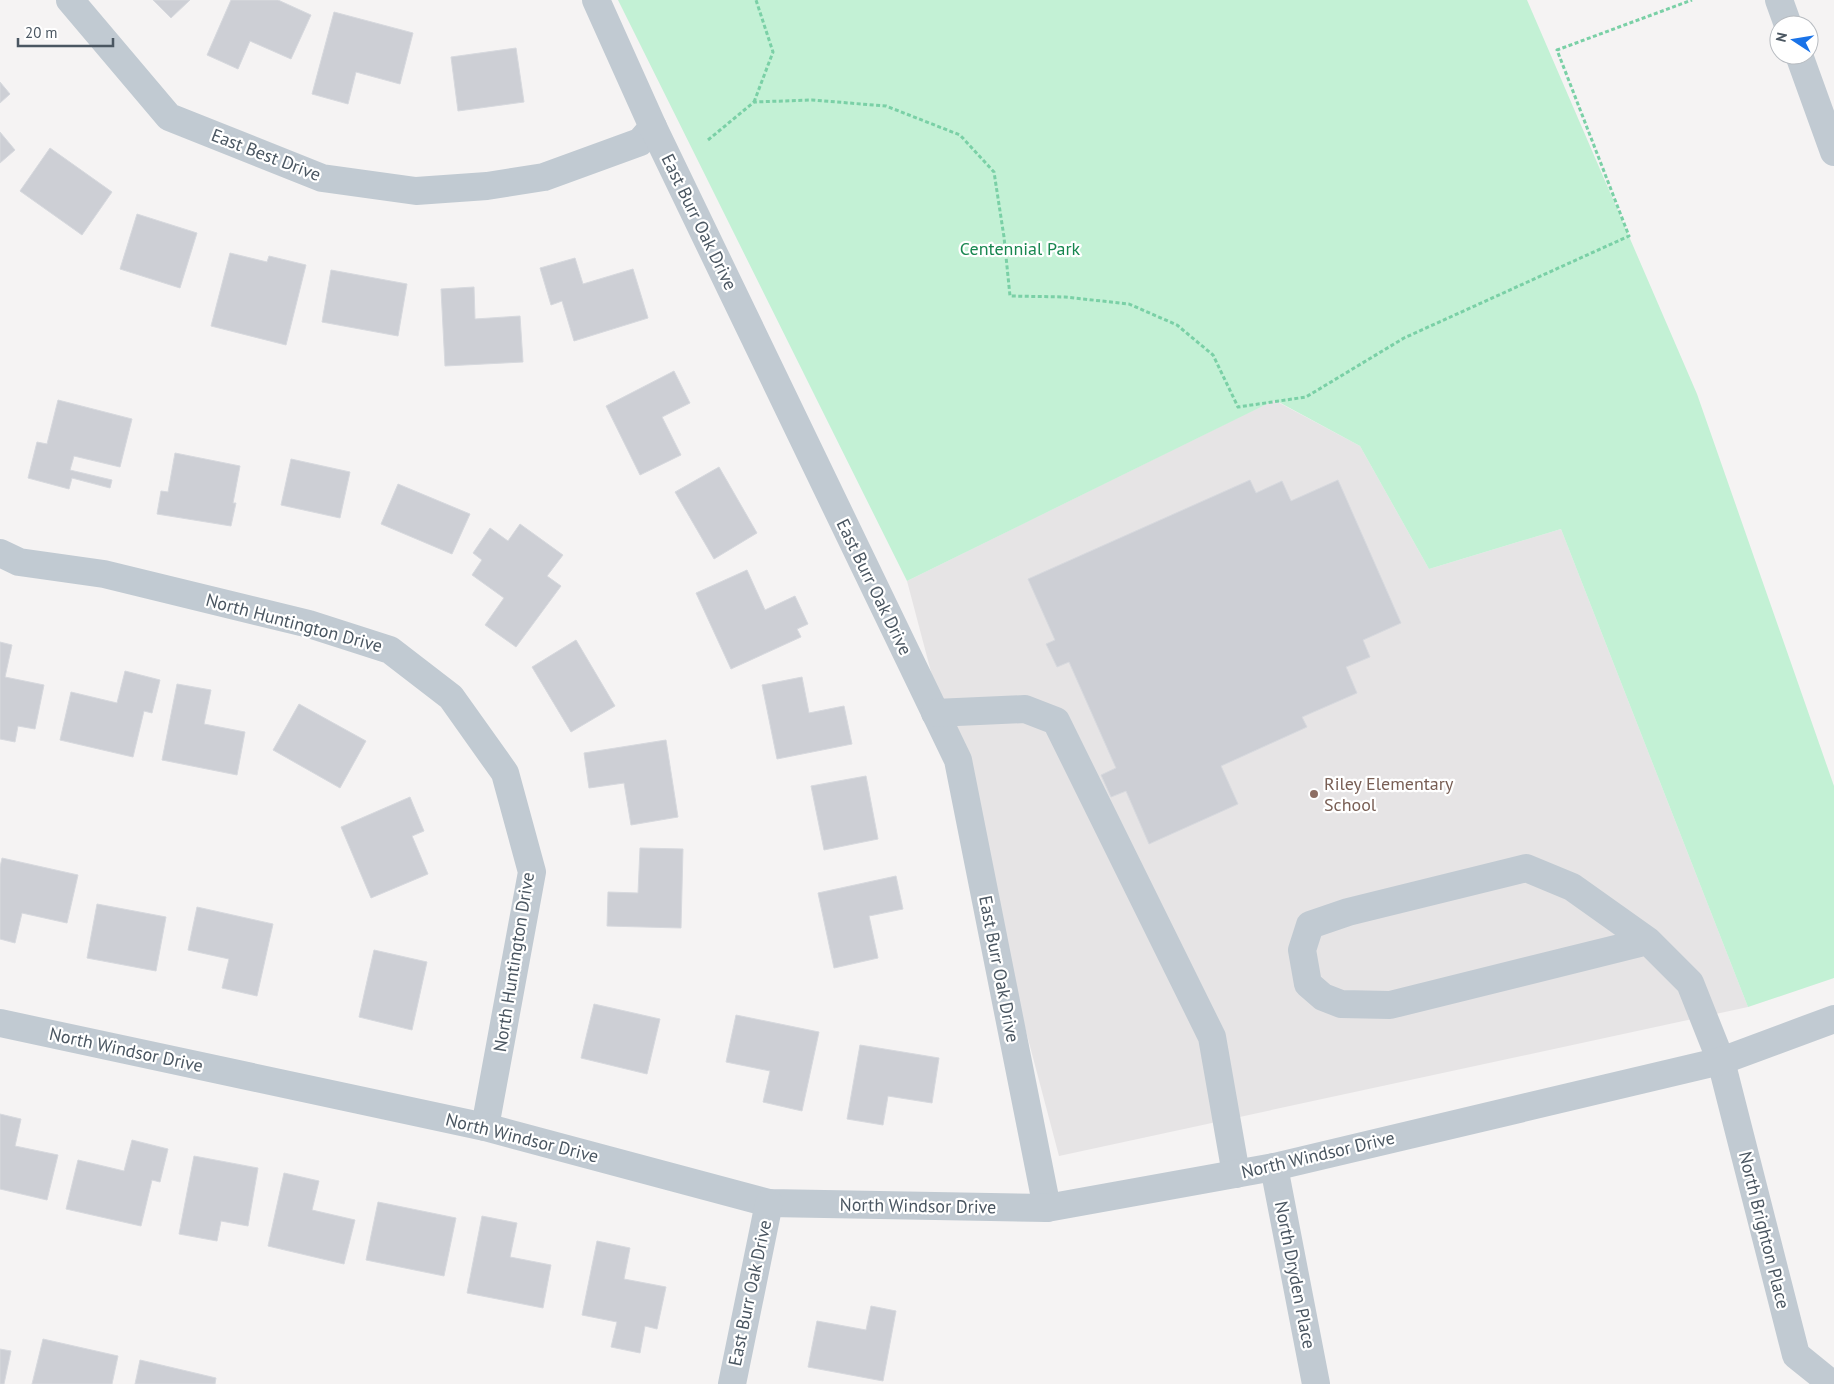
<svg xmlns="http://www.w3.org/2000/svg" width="1834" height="1384" font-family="'PT Sans',sans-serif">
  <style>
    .education { fill: #e6e4e5 }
    .green { fill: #c3f1d5 }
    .building { fill: #cdcfd5; stroke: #d7d9de }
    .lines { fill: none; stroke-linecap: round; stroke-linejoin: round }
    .path { stroke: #7ad0a6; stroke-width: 3; stroke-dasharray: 4 2.5; stroke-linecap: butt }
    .minor { stroke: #c1cad2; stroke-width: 28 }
    .education-dot { fill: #8d6e63; stroke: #fff; stroke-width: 2 }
    .labels { text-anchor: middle; stroke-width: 4.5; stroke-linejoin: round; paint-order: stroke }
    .street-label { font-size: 18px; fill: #4a5661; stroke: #fff }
    .park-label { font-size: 18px; fill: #17864f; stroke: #fff }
    .education-label { font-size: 18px; fill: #785e54; stroke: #fff; text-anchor: start }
  </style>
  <rect width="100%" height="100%" fill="#f5f3f3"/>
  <polygon class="education" points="1274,400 1360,446 1429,569 1561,529 1748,1007 1059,1156 907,581"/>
  <polygon class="green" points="618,0 1527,0 1697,394 1834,786 1834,978 1748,1007 1561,529 1429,569 1360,446 1275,400 907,581"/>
  <g class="building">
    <polygon points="153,0 190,0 171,18"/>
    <polygon points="231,0 278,0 311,15 291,59 250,41 238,69 207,55"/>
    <polygon points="334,12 413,33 400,84 356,72 348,104 312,94"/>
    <polygon points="516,48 524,102 458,111 451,57"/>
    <polygon points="0,82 10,94 0,103"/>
    <polygon points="0,132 15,150 0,163"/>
    <polygon points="50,148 112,192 82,235 20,191"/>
    <polygon points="137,214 197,233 180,288 120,269"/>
    <polygon points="230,253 267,262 269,256 306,265 286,345 211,326"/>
    <polygon points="575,258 583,284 633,269 648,318 574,341 562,301 551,305 540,268"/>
    <polygon points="331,270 407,284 398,336 322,322"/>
    <polygon points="474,287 475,319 520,316 523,362 445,366 441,289"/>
    <polygon points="674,371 690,403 662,417 681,455 640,475 606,406"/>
    <polygon points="58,400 132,419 120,467 74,456 70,470 112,480 110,488 72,478 69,489 28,478 37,442 47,444"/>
    <polygon points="175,453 240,466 233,503 236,503 231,526 157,514 161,491 168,492"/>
    <polygon points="291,459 350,472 340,518 281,505"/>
    <polygon points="719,467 757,533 714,559 675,492"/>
    <polygon points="1250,480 1256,493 1282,481 1291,501 1338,480 1401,623 1363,640 1370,657 1346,667 1357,693 1302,717 1307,727 1221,766 1238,804 1149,844 1126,791 1111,797 1101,775 1116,768 1069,662 1057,667 1046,644 1055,640 1028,579"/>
    <polygon points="398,484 470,514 452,554 381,524"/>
    <polygon points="520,524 563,555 547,576 561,586 516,647 485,625 504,598 472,575 482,560 473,553 490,528 508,541"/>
    <polygon points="747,570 765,610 795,596 808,624 797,629 801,637 731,669 696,593"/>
    <polygon points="576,640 615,706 571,732 532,667"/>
    <polygon points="0,642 12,645 5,677 44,685 35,729 18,726 15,742 0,739"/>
    <polygon points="125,671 160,680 152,713 144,711 133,757 60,740 71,692 117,703"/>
    <polygon points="802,677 809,713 844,706 852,744 777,759 762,685"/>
    <polygon points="177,684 211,690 204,724 245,732 237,775 162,760"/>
    <polygon points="299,704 366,741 340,788 273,750"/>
    <polygon points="666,740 678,817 631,825 624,783 589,788 584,753"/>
    <polygon points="866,776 878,839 824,850 811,786"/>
    <polygon points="410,797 424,831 412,836 428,874 371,898 341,827"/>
    <polygon points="640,848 683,849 681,928 607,926 608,892 638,893"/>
    <polygon points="2,858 78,875 67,923 22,913 15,943 0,939 0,867"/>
    <polygon points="896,876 903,909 869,916 878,958 834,968 818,893"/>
    <polygon points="97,904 166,917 156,971 87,958"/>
    <polygon points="197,907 273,924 257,996 222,988 229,959 188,950"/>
    <polygon points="374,950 427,962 412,1030 359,1017"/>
    <polygon points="594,1004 660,1019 647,1074 581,1058"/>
    <polygon points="736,1015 819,1032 802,1111 763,1102 770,1071 726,1062"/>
    <polygon points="860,1045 939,1058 932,1103 888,1096 883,1125 847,1119"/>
    <polygon points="0,1114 21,1119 15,1146 58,1155 47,1200 0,1189"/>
    <polygon points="132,1140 168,1149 160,1182 152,1180 141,1226 66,1209 78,1160 124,1171"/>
    <polygon points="194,1156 258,1168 248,1226 221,1221 217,1241 179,1234"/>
    <polygon points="284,1173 319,1181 312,1210 355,1220 344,1264 268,1246"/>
    <polygon points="378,1202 456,1218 444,1276 366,1260"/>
    <polygon points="482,1216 517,1223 510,1257 551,1265 543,1308 467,1293"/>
    <polygon points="597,1241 630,1248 624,1279 666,1287 657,1329 645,1326 640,1353 611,1347 617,1322 582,1315"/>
    <polygon points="871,1306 896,1311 883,1381 808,1367 817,1321 866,1330"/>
    <polygon points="43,1339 118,1356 112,1384 32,1384"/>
    <polygon points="0,1349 11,1351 4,1384 0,1384"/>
    <polygon points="140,1360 216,1378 215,1384 135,1384"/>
  </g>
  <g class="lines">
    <g class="path">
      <polyline points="754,102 773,52 756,0"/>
      <polyline points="708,140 754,102 812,100 886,106 960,135 994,172 1004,237 1010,296 1065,297 1129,304 1177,325 1213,355 1238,407 1306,397 1404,338 1629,236 1557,50 1692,0"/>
    </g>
    <g class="minor">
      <polyline points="70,0 169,117 322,178 416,191 487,186 544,177 640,142 653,127"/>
      <polyline points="596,0 653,127 958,760 1047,1208"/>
      <polyline points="1779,0 1788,25"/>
      <polyline points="1799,55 1834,152"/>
      <polyline points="0,553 19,562 104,574 309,624 390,650 451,697 505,773 532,872 485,1127"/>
      <polyline points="935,713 1025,709 1056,721 1212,1037 1236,1174"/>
      <polyline points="1648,941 1390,1005 1341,1004 1323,997 1308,984 1302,950 1310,925 1348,912 1526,868 1572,887 1648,941 1690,983 1721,1061 1796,1355 1832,1384"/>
      <polyline points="0,1023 485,1127 769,1203 1047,1208 1274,1167 1721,1061 1834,1019"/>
      <polyline points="1274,1167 1316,1384"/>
      <polyline points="732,1384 769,1203"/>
    </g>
  </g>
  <circle class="education-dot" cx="1314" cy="794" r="5"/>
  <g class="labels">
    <g class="street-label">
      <text transform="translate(266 155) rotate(21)" y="6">East Best Drive</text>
      <text transform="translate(699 222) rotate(64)" y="6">East Burr Oak Drive</text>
      <text transform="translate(874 587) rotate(64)" y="6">East Burr Oak Drive</text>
      <text transform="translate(294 623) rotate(15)" y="6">North Huntington Drive</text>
      <text transform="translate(514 962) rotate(-81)" y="6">North Huntington Drive</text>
      <text transform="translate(999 969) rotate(79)" y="6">East Burr Oak Drive</text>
      <text transform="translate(126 1050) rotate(12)" y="6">North Windsor Drive</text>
      <text transform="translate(522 1138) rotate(14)" y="6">North Windsor Drive</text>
      <text transform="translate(1318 1155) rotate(-13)" y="6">North Windsor Drive</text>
      <text transform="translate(918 1206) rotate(1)" y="6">North Windsor Drive</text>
      <text transform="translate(1764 1230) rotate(76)" y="6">North Brighton Place</text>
      <text transform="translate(1295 1275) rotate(79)" y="6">North Dryden Place</text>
      <text transform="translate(750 1293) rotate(-78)" y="6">East Burr Oak Drive</text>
    </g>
    <g class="park-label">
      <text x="1020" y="255">Centennial Park</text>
    </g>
    <g class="education-label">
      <text x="1324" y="790">Riley Elementary<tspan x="1324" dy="21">School</tspan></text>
    </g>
  </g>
  <g transform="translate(1794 40) rotate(282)"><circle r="24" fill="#ffffff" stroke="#b7bbc0"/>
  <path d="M0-4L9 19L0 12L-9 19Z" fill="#1a73e8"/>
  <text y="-8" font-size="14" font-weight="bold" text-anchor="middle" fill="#4a5661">N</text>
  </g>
  <path d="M18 38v8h95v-8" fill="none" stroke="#4a5661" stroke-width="2.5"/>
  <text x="25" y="38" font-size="15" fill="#4a5661" stroke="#ffffff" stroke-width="4" paint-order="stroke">20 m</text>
</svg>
